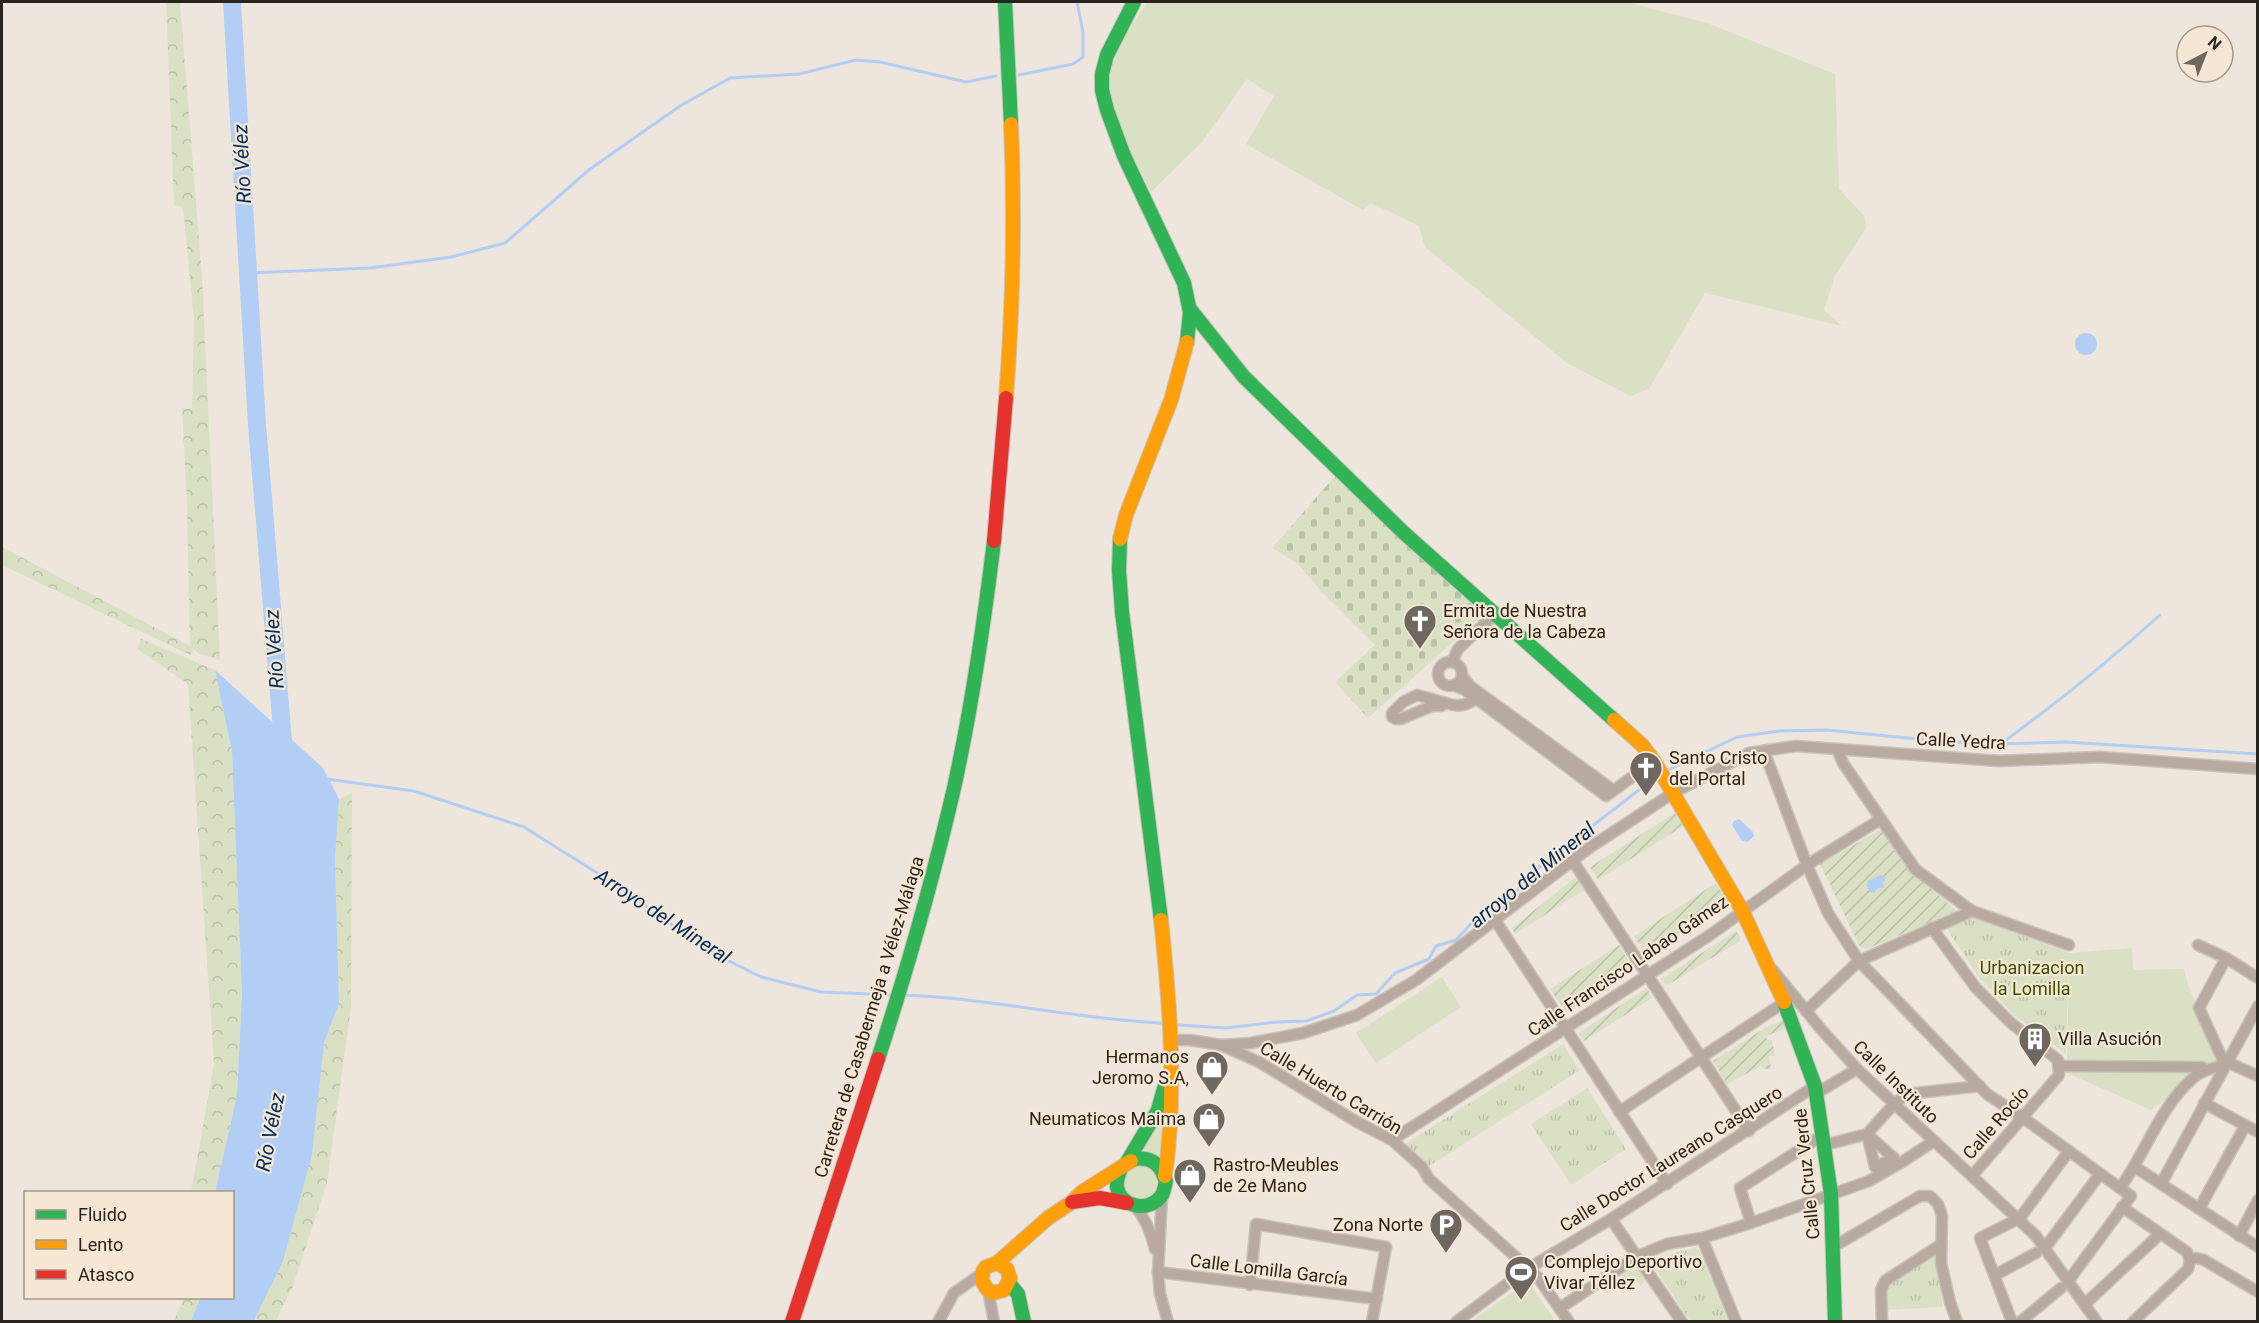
<svg xmlns="http://www.w3.org/2000/svg" width="2259" height="1323" font-family="Roboto,sans-serif">
  <style>
    .grass { fill: #dae0c4 }
    .forest { fill: url(#forest-crowns) }
    .cemetery { fill: url(#cemetery-stones) }
    .park { fill: url(#park-tufts) }
    .garden { fill: url(#garden-furrows) }
    .water { fill: #b2cef4 }
    .lines { fill: none; stroke-linecap: round; stroke-linejoin: round }
    .stream { stroke: #b2cef4; stroke-width: 3 }
    .river { stroke: #b2cef4; stroke-width: 18 }
    .street-casing { stroke: #c9c3bb; stroke-width: 13 }
    .fast-casing { stroke: #c9c3bb; stroke-width: 16 }
    .slow-casing { stroke: #c9c3bb; stroke-width: 16 }
    .jam-casing { stroke: #c9c3bb; stroke-width: 16 }
    .street { stroke: #b8aaa0; stroke-width: 10 }
    .fast { stroke: #30b455; stroke-width: 14 }
    .slow { stroke: #ff9f0a; stroke-width: 14 }
    .jam { stroke: #e5322d; stroke-width: 14 }
    .labels { text-anchor: middle; stroke-width: 4.5; stroke-linejoin: round; paint-order: stroke }
    .poi-label { font-size: 18px; fill: #29241d; stroke: #f6e7d4; text-anchor: start }
    .street-label { font-size: 18px; fill: #29241d; stroke: #f6e7d4 }
    .park-label { font-size: 18px; fill: #3c5101; stroke: #f6e7d4 }
    .water-label { font-size: 20px; font-style: italic; fill: #032e61; stroke: #f6e7d4 }
  </style>
  <defs>
    <pattern id="forest-crowns" width="20" height="18" patternUnits="userSpaceOnUse" patternTransform="scale(1.5)"><rect width="20" height="18" fill="#dae0c4"/><path d="M2 6a3 3 0 1 1 6 0M12 15a3 3 0 1 1 6 0" fill="none" stroke="#bbc0a8"/></pattern>
    <pattern id="cemetery-stones" width="16" height="16" patternUnits="userSpaceOnUse" patternTransform="scale(1.5)"><rect width="16" height="16" fill="#dae0c4"/><path d="M2 7V4a2 2 0 0 1 4 0v3zM10 15v-3a2 2 0 0 1 4 0v3z" fill="#bbc0a8"/></pattern>
    <pattern id="park-tufts" width="24" height="20" patternUnits="userSpaceOnUse" patternTransform="scale(1.5)"><rect width="24" height="20" fill="#dae0c4"/><path d="M3 7l-1-3M5 7V3M7 7l1-3M15 17l-1-3M17 17v-4M19 17l1-3" fill="none" stroke="#bbc0a8"/></pattern>
    <pattern id="garden-furrows" width="10" height="10" patternUnits="userSpaceOnUse" patternTransform="scale(1.5)"><rect width="10" height="10" fill="#dae0c4"/><path d="M-1 1l2-2M0 10L10 0M9 11l2-2" fill="none" stroke="#bbc0a8"/></pattern>
  </defs>
  <rect width="100%" height="100%" fill="#eee6dc"/>
  <g class="grass">
    <path d="M1148 2H1627L1707 23 1835 74 1839 189 1865 217 1866 228 1835 276 1824 310 1842 326 1705 293 1649 389 1630 396 1567 363 1425 247 1419 226 1371 203 1363 210 1246 144 1274 96 1247 79 1202 142 1151 192C1134 157 1110 120 1110 80 1111 56 1134 20 1148 2Z"/>
    <polygon points="2132,948 2133,970 2184,969 2187,982 2219,1062 2151,1110 2067,1073 2069,953"/>
    <polygon points="1442,977 1461,1007 1376,1063 1356,1033"/>
    <polygon points="1165,1109 1162,1157 1142,1150 1153,1133"/>
    <circle cx="1140" cy="1183" r="17"/>
    <polygon points="1633,1268 1637,1268 1645,1279 1641,1287 1638,1282 1633,1284 1630,1279 1607,1294 1604,1288"/>
    <polygon points="1528,1281 1555,1321 1472,1321"/>
  </g>
  <g class="forest">
    <polygon points="166,2 180,2 202,277 220,660 199,654 192,648 193,652 190,655 2,565 2,547 190,646 187,506 182,408 192,409 194,319 183,207 174,205"/>
    <polygon points="141,639 215,670 232,752 242,994 237,1095 215,1192 191,1192 214,1064 188,684 137,649"/>
    <polygon points="352,793 351,1006 327,1183 293,1286 276,1321 254,1322 283,1261 312,1155 324,1043 339,1003 335,859 339,799"/>
    <polygon points="184,1298 200,1298 191,1321 173,1322"/>
  </g>
  <polygon class="cemetery" points="1337,474 1483,615 1368,718 1335,682 1375,645 1323,593 1298,564 1272,548"/>
  <g class="park">
    <polygon points="1970,916 2069,953 2066,1054 2014,1015 1978,976 1947,929"/>
    <polygon points="1563,1044 1580,1070 1429,1166 1405,1144"/>
    <polygon points="1587,1088 1626,1149 1571,1185 1531,1124"/>
    <polygon points="1694,1248 1699,1250 1728,1321 1690,1321 1652,1263 1655,1258"/>
    <polygon points="1935,1255 1943,1307 1886,1310 1886,1287 1891,1281"/>
  </g>
  <g class="garden">
    <polygon points="1675,813 1683,826 1598,880 1590,867"/>
    <polygon points="1878,831 1882,831 1905,867 1955,909 1952,913 1867,949 1860,947 1820,864"/>
    <polygon points="1576,877 1584,890 1515,934 1512,928"/>
    <polygon points="1716,883 1727,902 1727,905 1646,956 1634,936"/>
    <polygon points="1736,931 1740,937 1740,941 1666,986 1661,979"/>
    <polygon points="1619,945 1633,968 1566,1012 1550,989"/>
    <polygon points="1647,988 1652,998 1584,1041 1578,1033"/>
    <polygon points="1784,1020 1787,1028 1766,1036 1767,1040 1772,1040 1775,1056 1769,1056 1771,1069 1764,1069 1761,1066 1727,1084 1713,1061 1768,1026"/>
  </g>
  <g class="water">
    <circle cx="2086" cy="344" r="11"/>
    <polygon points="215,670 323,768 339,799 335,859 339,1003 324,1043 312,1155 283,1261 254,1321 191,1321 200,1298 232,1298 232,1192 215,1192 237,1095 242,994 232,752"/>
    <polygon points="1739,819 1753,832 1754,836 1748,842 1742,841 1732,825 1734,821"/>
    <polygon points="1881,875 1886,878 1883,883 1884,888 1878,888 1874,893 1870,892 1867,886 1868,881"/>
  </g>
  <g class="lines">
    <g class="stream">
      <polyline points="1019,75 1073,64 1083,57 1083,32 1077,2"/>
      <polyline points="248,273 370,268 451,257 505,243 590,169 680,106 730,78 799,74 856,60 880,62 966,82 996,76"/>
      <path d="M2002 743C2057 703 2109 661 2160 615"/>
      <polyline points="1666,771 1737,737 1779,731 1827,730 1937,741 2000,744 2066,742 2258,754"/>
      <polyline points="326,779 414,791 524,827 610,881 711,952 761,977 821,992 894,995"/>
      <path d="M903 995C989 998 1074 1019 1161 1023"/>
      <polyline points="1179,1025 1226,1028 1277,1022 1306,1021 1334,1011 1357,995 1376,994 1395,973 1429,959 1436,946 1456,940 1478,916 1503,895 1516,892 1534,871 1657,776"/>
    </g>
    <polyline class="river" points="232,2 257,425 284,754"/>
    <g class="street-casing">
      <g id="street">
        <circle cx="1450" cy="674" r="12"/>
        <polyline points="1452,662 1458,649 1495,614"/>
        <polyline points="1462,676 1470,686 1613,790"/>
        <polyline points="1453,685 1465,690 1606,796 1654,761"/>
        <path d="M1446 703 1417 695 1403 702 1392 713V717L1396 719H1401L1432 706H1441L1446 703C1456 707 1466 706 1475 699"/>
        <polyline points="1837,749 1843,763 1915,869 1972,911 2069,945"/>
        <polyline points="1764,751 1807,865 1828,913 1859,961 1987,1094 2022,1117 2131,1196 2069,1280"/>
        <polyline points="1573,861 1749,1131"/>
        <polyline points="1495,920 1667,1184"/>
        <polyline points="1932,928 1976,988 2011,1023 2058,1060 2059,1075 1972,1176"/>
        <polyline points="2198,945 2226,958 2258,978"/>
        <polyline points="2226,958 2199,1008 2222,1058 2227,1062 2258,1076"/>
        <polyline points="1773,970 1820,1028 1857,1069 2036,1236 2097,1322"/>
        <polyline points="1806,1011 1859,961 1972,911"/>
        <polyline points="1172,1040 1190,1040 1221,1045 1259,1062 1357,1122 1392,1140 1422,1167 1429,1179 1537,1276 1569,1322"/>
        <polyline points="1221,1045 1251,1043 1303,1033 1357,1015 1416,980 1589,848 1673,793 1749,753 1796,746 1999,761 2100,757 2258,769"/>
        <polyline points="2058,1066 2202,1067"/>
        <polyline points="1817,1093 1857,1069"/>
        <polyline points="2204,1103 2258,1132"/>
        <polyline points="1619,1112 1789,999"/>
        <polygon points="1867,1134 1894,1158 1875,1167"/>
        <polyline points="1392,1140 1710,935 1807,865 1881,819"/>
        <polyline points="1825,1145 1867,1134 1894,1104 1907,1094 1980,1086"/>
        <polyline points="2135,1167 2258,1247"/>
        <polyline points="2161,1184 2258,1006"/>
        <path d="M2120 1188C2145 1154 2160 1107 2192 1079 2201 1070 2214 1068 2226 1064"/>
        <polyline points="1162,1195 1158,1272 1160,1294 1168,1322"/>
        <path d="M1135 1206C1146 1219 1151 1232 1155 1249"/>
        <polyline points="2122,1207 2187,1252 2190,1260 2188,1269 2133,1322"/>
        <polyline points="2199,1209 2245,1126"/>
        <polyline points="1611,1219 1682,1322"/>
        <polyline points="1751,1223 1740,1188 1823,1135"/>
        <polyline points="2239,1236 2258,1200"/>
        <polyline points="1702,1238 1736,1322"/>
        <polyline points="1833,1247 1920,1196 1930,1196 1938,1204 1942,1216 1941,1263 1950,1302 1957,1322"/>
        <polyline points="2045,1248 2100,1174"/>
        <polyline points="2190,1260 2196,1258 2204,1260 2258,1292"/>
        <polyline points="1158,1272 1377,1299"/>
        <polyline points="1995,1275 2036,1253"/>
        <polyline points="1250,1285 1256,1224 1386,1247 1372,1322"/>
        <polyline points="988,1290 994,1322"/>
        <polyline points="2085,1304 2160,1234"/>
        <polyline points="1560,1308 1638,1256 1667,1244 1702,1238 1751,1223 1869,1181 1902,1162 1934,1141"/>
        <polyline points="938,1322 954,1293 981,1274"/>
        <polyline points="1456,1322 1527,1269 1611,1219 1815,1086"/>
        <polyline points="1882,1322 1881,1290 1885,1281 1940,1245"/>
        <polyline points="2012,1322 1980,1238 2020,1218 2069,1151"/>
        <polyline points="2020,1322 2061,1288"/>
      </g>
    </g>
    <g class="fast-casing">
      <g id="fast">
        <polyline points="1005,2 1011,124"/>
        <polyline points="1134,2 1107,55 1102,74 1102,90 1107,110 1124,156 1184,283 1190,312 1187,342"/>
        <polyline points="1190,309 1244,377 1404,533 1614,720"/>
        <polyline points="1120,539 1119,571 1122,612 1161,920"/>
        <polyline points="1784,1002 1815,1086 1831,1194 1835,1322"/>
        <path d="M878 1059C907 970 933 879 954 788 972 706 984 624 994 541"/>
        <polyline points="1127,1162 1158,1110 1166,1082"/>
        <path d="M1121 1168C1119 1174 1116 1181 1117 1187 1121 1208 1150 1213 1162 1195 1164 1192 1165 1185 1166 1181 1164 1177 1162 1170 1159 1167 1153 1159 1139 1156 1131 1161"/>
        <polyline points="1009,1283 1018,1294 1024,1322"/>
      </g>
    </g>
    <g class="slow-casing">
      <g id="slow">
        <path d="M1006 398C1013 307 1015 215 1011 124"/>
        <polyline points="1120,539 1126,515 1171,400 1187,342"/>
        <polyline points="1614,720 1642,745 1654,761 1742,910 1784,1002"/>
        <path d="M1161 920C1170 1006 1177 1091 1165 1176"/>
        <polyline points="997,1263 1007,1269 1010,1278 1004,1290 993,1293 987,1289 982,1281 983,1271 986,1267 997,1263 1048,1218 1072,1202 1082,1192 1131,1161"/>
      </g>
    </g>
    <g class="jam-casing">
      <g id="jam">
        <polyline points="994,541 1006,398"/>
        <polyline points="1072,1202 1100,1198 1127,1203"/>
        <polyline points="792,1322 878,1059"/>
      </g>
    </g>
    <use href="#street" class="street"/>
    <use href="#fast" class="fast"/>
    <use href="#slow" class="slow"/>
    <use href="#jam" class="jam"/>
  </g>
  <defs>
    <g id="church-pin" transform="scale(1.725)"><path d="M0 17L-7.5 6A9.5 9.5 0 1 1 7.5 6Z" fill="#6e6860" stroke="#f6e7d4"/><path d="M-1.2-6h2.4v3.5h3.3v2.4h-3.3V6h-2.4V-.1h-3.3v-2.4h3.3Z" fill="#fff"/></g>
    <g id="building-pin" transform="scale(1.725)"><path d="M0 17L-7.5 6A9.5 9.5 0 1 1 7.5 6Z" fill="#6e6860" stroke="#f6e7d4"/><path d="M-4-6H4V6H1V3H-1V6H-4ZM-2.5-4.3h1.7v1.8h-1.7ZM.8-4.3h1.7v1.8H.8ZM-2.5-1h1.7V.8h-1.7ZM.8-1h1.7V.8H.8Z" fill="#fff"/></g>
    <g id="shop-pin" transform="scale(1.725)"><path d="M0 17L-7.5 6A9.5 9.5 0 1 1 7.5 6Z" fill="#6e6860" stroke="#f6e7d4"/><path d="M-5-2.5h2.3a2.7 3.5 0 0 1 5.4 0H5L5.5 6h-11ZM-1.5-2.5h3a1.5 2.3 0 0 0-3 0Z" fill="#fff"/></g>
    <g id="parking-pin" transform="scale(1.725)"><path d="M0 17L-7.5 6A9.5 9.5 0 1 1 7.5 6Z" fill="#6e6860" stroke="#f6e7d4"/><path d="M-3.5-5.5H1a3.5 3.5 0 0 1 0 7H-1V5.5H-3.5ZM-1-3.4V-.6H.8a1.4 1.4 0 0 0 0-2.8Z" fill="#fff"/></g>
    <g id="stadium-pin" transform="scale(1.725)"><path d="M0 17L-7.5 6A9.5 9.5 0 1 1 7.5 6Z" fill="#6e6860" stroke="#f6e7d4"/><path d="M0-5a6.5 5 0 1 0 0 10a6.5 5 0 1 0 0-10ZM-3.5-1.8h7v3.6h-7Z" fill="#fff"/></g>
  </defs>
  <g fill-rule="evenodd">
    <use href="#church-pin" x="1420" y="621"/>
    <use href="#church-pin" x="1646" y="768"/>
    <use href="#building-pin" x="2035" y="1039"/>
    <use href="#shop-pin" x="1212" y="1067"/>
    <use href="#shop-pin" x="1209" y="1119"/>
    <use href="#shop-pin" x="1190" y="1175"/>
    <use href="#parking-pin" x="1446" y="1225"/>
    <use href="#stadium-pin" x="1521" y="1272"/>
  </g>
  <g class="labels">
    <g class="poi-label">
      <text x="1443" y="617">Ermita de Nuestra<tspan x="1443" dy="21">Señora de la Cabeza</tspan></text>
      <text x="1669" y="764">Santo Cristo<tspan x="1669" dy="21">del Portal</tspan></text>
      <text x="2058" y="1045">Villa Asución</text>
      <text x="1189" y="1063" text-anchor="end">Hermanos<tspan x="1189" dy="21">Jeromo S.A,</tspan></text>
      <text x="1186" y="1125" text-anchor="end">Neumaticos Maima</text>
      <text x="1213" y="1171">Rastro-Meubles<tspan x="1213" dy="21">de 2e Mano</tspan></text>
      <text x="1423" y="1231" text-anchor="end">Zona Norte</text>
      <text x="1544" y="1268">Complejo Deportivo<tspan x="1544" dy="21">Vivar Téllez</tspan></text>
    </g>
    <g class="street-label">
      <text transform="translate(1961 741) rotate(3)" y="6">Calle Yedra</text>
      <text transform="translate(1628 966) rotate(-34)" y="6">Calle Francisco Labao Gámez</text>
      <text transform="translate(869 1017) rotate(-73)" y="6">Carretera de Casabermeja a Vélez-Málaga</text>
      <text transform="translate(1896 1082) rotate(44)" y="6">Calle Instituto</text>
      <text transform="translate(1331 1088) rotate(31)" y="6">Calle Huerto Carrión</text>
      <text transform="translate(1996 1123) rotate(-49)" y="6">Calle Rocío</text>
      <text transform="translate(1671 1159) rotate(-32)" y="6">Calle Doctor Laureano Casquero</text>
      <text transform="translate(1807 1174) rotate(-96)" y="6">Calle Cruz Verde</text>
      <text transform="translate(1269 1270) rotate(7)" y="6">Calle Lomilla García</text>
    </g>
    <g class="park-label">
      <text x="2032" y="974">Urbanizacion<tspan x="2032" dy="21">la Lomilla</tspan></text>
    </g>
    <g class="water-label">
      <text transform="translate(242 164) rotate(-93)" y="7">Río Vélez</text>
      <text transform="translate(274 649) rotate(-94)" y="7">Río Vélez</text>
      <text transform="translate(1532 875) rotate(-39)" y="7">arroyo del Mineral</text>
      <text transform="translate(663 916) rotate(33)" y="7">Arroyo del Mineral</text>
      <text transform="translate(270 1132) rotate(-79)" y="7">Río Vélez</text>
    </g>
  </g>
  <rect width="2259" height="1323" fill="none" stroke="#29241d" stroke-width="6"/>
  <rect x="24" y="1191" width="210" height="108" fill="#f6e7d4" stroke="#a4998b" stroke-width="1.5"/>
  <rect x="36" y="1210" width="30" height="9" fill="#30b455" stroke="#a4998b" stroke-width="1.5"/>
  <text x="78" y="1221" font-size="18" fill="#29241d">Fluido</text>
  <rect x="36" y="1240" width="30" height="9" fill="#ff9f0a" stroke="#a4998b" stroke-width="1.5"/>
  <text x="78" y="1251" font-size="18" fill="#29241d">Lento</text>
  <rect x="36" y="1270" width="30" height="9" fill="#e5322d" stroke="#a4998b" stroke-width="1.5"/>
  <text x="78" y="1281" font-size="18" fill="#29241d">Atasco</text>
  <g transform="translate(2205 54) rotate(42)"><circle r="28" fill="#f6e7d4" stroke="#a4998b" stroke-width="1.5"/>
  <path d="M0-4.5L10 22L0 15L-10 22Z" fill="#6e6860"/>
  <text y="-9" font-size="16" font-weight="bold" text-anchor="middle" fill="#29241d">N</text>
  </g>
</svg>
